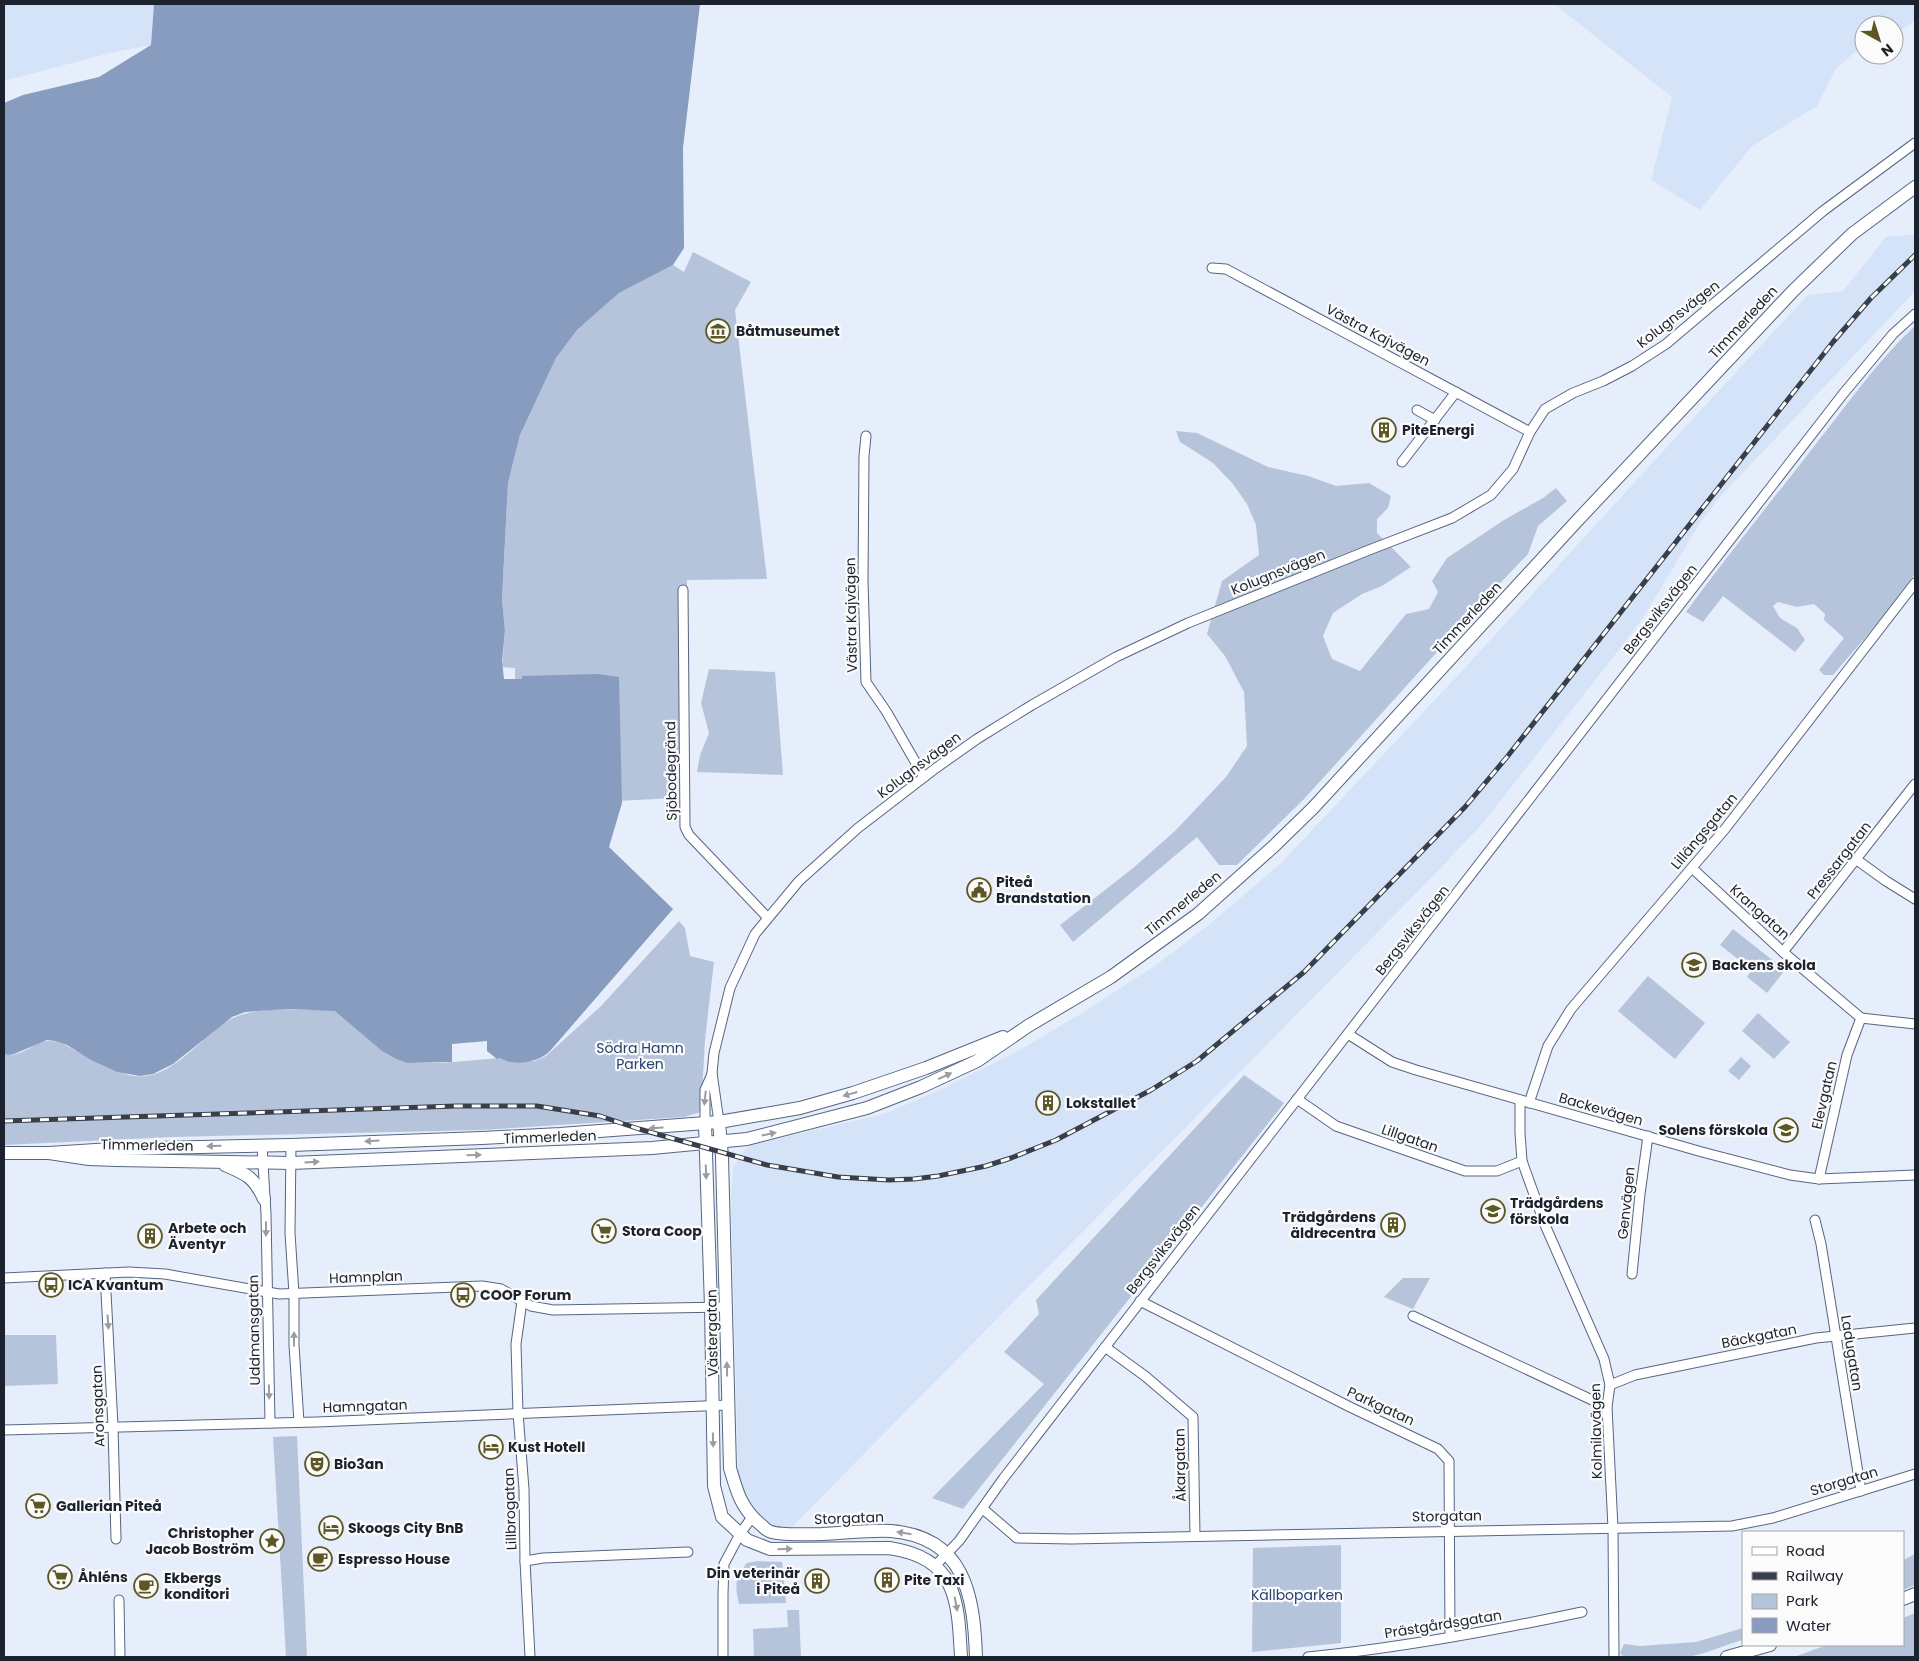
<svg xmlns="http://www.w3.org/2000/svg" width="1919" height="1661" font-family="Poppins,sans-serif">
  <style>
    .built { fill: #d5e3f9 }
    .green { fill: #b6c4db }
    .water { fill: #879cbe }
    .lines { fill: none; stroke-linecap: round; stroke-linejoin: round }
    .street-casing { stroke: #566681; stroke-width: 11 }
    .secondary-casing { stroke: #566681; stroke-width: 14 }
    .street { stroke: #fff; stroke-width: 9 }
    .secondary { stroke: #fff; stroke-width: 12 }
    .rail-casing { stroke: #383f4a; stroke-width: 5 }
    .rail { stroke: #fbfbfb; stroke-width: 3; stroke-dasharray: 9; stroke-linecap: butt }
    .oneway { fill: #999ca1 }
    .labels { text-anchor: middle; stroke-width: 4.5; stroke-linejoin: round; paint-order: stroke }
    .street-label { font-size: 14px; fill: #1c232e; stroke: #fbfbfb }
    .poi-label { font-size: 14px; font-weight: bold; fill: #1c232e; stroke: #fbfbfb; text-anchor: start }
    .park-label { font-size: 14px; fill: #264270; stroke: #fbfbfb }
  </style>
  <rect width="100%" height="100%" fill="#e6eefb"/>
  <g class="built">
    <polygon points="4,4 154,4 151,45 114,52 4,81"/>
    <polygon points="1554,4 1915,4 1915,21 1899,31 1894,29 1894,25 1864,25 1864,44 1836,69 1817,106 1752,146 1700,210 1651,180 1672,97"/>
    <polygon points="1915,234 1915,291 1721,496 1700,523 1643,618 1622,646 1483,823 1434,875 787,1532 770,1523 755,1513 741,1493 738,1471 731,1193 733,1168 742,1152 753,1144 884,1114 935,1092 1020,1050 1082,1013 1156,965 1210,924 1280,864 1462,671 1698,413 1808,295 1843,291 1886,237"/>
  </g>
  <g class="green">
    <polygon points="693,252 751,282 735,310 767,579 687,580 689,749 675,750 675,798 617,801 515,683 515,668 502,667 505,631 502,599 508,483 520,435 556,358 577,330 619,293 673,265 684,272"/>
    <path d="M1915 326V574L1882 618 1833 675H1824L1819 670 1844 638 1824 620 1825 614 1814 604 1797 607 1778 602 1773 606 1780 618 1797 628 1805 640 1795 652 1723 596 1703 622 1686 612C1729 553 1775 497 1819 440 1850 401 1878 360 1915 326Z"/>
    <polygon points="1176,431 1197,433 1268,467 1308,476 1336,486 1369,483 1391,496 1388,508 1377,519 1377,533 1411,567 1382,586 1362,594 1333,613 1323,636 1332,659 1360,671 1406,614 1429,609 1438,592 1432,581 1447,558 1504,520 1543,498 1556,488 1567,501 1538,526 1528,554 1485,599 1305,798 1237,865 1219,865 1197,837 1073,942 1060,925 1132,869 1175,831 1226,777 1247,746 1244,692 1225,656 1207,634 1222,581 1259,555 1256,525 1247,504 1233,484 1213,463 1180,442"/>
    <polygon points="709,669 775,672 783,775 697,772 700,755 709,733 701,703"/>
    <path d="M679 921 685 928 690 956 714 962 705 1040 701 1112 684 1117 482 1130 173 1137 4 1145V1054C22 1059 34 1040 50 1041 59 1041 66 1045 74 1050 96 1061 126 1082 152 1075 180 1067 203 1037 226 1022 255 1003 302 1011 335 1010L382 1051 396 1059 407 1063H442L500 1058 505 1061H534L546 1056 601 1006Z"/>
    <polygon points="1733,929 1785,970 1767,993 1747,977 1752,970 1720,945"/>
    <polygon points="1648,976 1705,1023 1675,1059 1618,1011"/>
    <polygon points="1758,1013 1790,1042 1774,1059 1742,1031"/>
    <polygon points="1741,1057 1751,1066 1739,1080 1728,1071"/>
    <polygon points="1244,1075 1284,1103 963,1509 932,1498 1044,1384 1004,1352 1039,1314 1036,1300"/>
    <polygon points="1403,1278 1430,1278 1413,1309 1384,1297"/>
    <polygon points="4,1335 56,1335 58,1384 4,1386"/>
    <polygon points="297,1436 307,1657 286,1657 273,1437"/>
    <polygon points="1341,1545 1341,1643 1252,1652 1253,1548"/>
    <polygon points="1915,1554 1915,1585 1903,1590 1903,1560"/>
    <path d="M758 1561 782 1562 786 1603 739 1604C735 1585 734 1580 747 1563Z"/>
    <polygon points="787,1610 799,1610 801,1657 754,1657 753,1629 788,1627"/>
    <polygon points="1915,1613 1915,1657 1794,1657 1827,1645 1903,1645 1903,1618"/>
    <path d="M1743 1628V1640C1724 1645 1707 1654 1687 1657 1667 1660 1644 1657 1624 1657L1620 1653 1624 1644 1640 1646 1696 1642Z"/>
  </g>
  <path class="water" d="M154 4H700L683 148 684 248 673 265 619 293 577 330 556 358 520 435 508 483 502 599 505 631 502 661 504 679H522V676L598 674 619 677 622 803 609 847 673 909 550 1051C540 1062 513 1067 500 1058L497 1059 487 1051V1041L452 1044V1062L407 1063 396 1059 382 1051 335 1011 288 1009 245 1012 232 1017 173 1064 153 1074 147 1075 140 1076 117 1072 91 1060 67 1045 55 1041 47 1040 14 1054 8 1055 4 1054V103L23 95 99 77 151 45Z"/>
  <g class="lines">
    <g class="street-casing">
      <g id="street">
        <polyline points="1212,268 1226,269 1530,432"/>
        <polyline points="1417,410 1435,420"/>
        <polyline points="866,436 864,456 863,581 866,682 886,711 924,777"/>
        <polyline points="1402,462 1456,392"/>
        <polyline points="683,590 685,827 689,835 768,918"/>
        <polyline points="1857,860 1886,881 1915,899"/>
        <polyline points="1692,868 1783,952 1861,1018 1915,1024"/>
        <polyline points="1783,952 1915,784"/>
        <polyline points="1348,1034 1392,1062 1416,1070 1702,1152 1790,1175 1819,1179 1915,1175"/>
        <polyline points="1297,1099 1336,1126 1465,1171 1497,1171 1522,1161"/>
        <polyline points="1520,1100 1520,1133 1522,1161 1545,1225 1604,1359 1610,1385 1607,1407 1613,1528 1614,1657"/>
        <polyline points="1529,1103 1548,1046 1571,1009 1725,829 1915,583"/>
        <polyline points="719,1122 712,1073 714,1053 730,988 755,934 799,881 858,828 936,768 977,739 1032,705 1116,657 1188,623 1369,550 1452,518 1491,495 1513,469 1530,432 1545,409 1573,393 1603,381 1632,366 1666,344 1823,211 1915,143"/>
        <polyline points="705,1124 705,1090 712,1074"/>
        <polyline points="291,1145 290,1233 294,1294 294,1345 299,1422"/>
        <polyline points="262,1146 266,1214 270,1423"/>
        <polyline points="1819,1179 1847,1055 1861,1018"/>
        <polyline points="1815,1220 1821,1244 1861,1491"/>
        <polyline points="105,1273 113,1426 116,1539"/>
        <polyline points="1632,1274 1640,1194 1648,1136"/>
        <polyline points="4,1278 129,1272 165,1274 279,1294 482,1286 501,1289 531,1306 553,1310 726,1307"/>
        <polyline points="522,1301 516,1344 518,1413 524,1489 525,1561 530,1657"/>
        <polyline points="1140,1301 1350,1407 1438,1449 1449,1461 1450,1637"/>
        <polyline points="1413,1316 1607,1407"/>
        <polyline points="1105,1347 1145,1376 1193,1417 1195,1536"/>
        <polyline points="1610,1385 1635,1375 1816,1338 1915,1328"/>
        <polyline points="4,1430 317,1422 728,1405"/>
        <polyline points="983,1509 1017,1538 1071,1539 1732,1526 1773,1518 1915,1474"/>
        <polyline points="525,1561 543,1558 688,1552"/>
        <polyline points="935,1566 959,1541 1003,1479 1843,394 1893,334 1915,314"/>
        <polyline points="119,1600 120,1657"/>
        <polyline points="723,1657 723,1594 724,1564 740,1534 752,1517"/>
        <path d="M1308 1657C1400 1648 1492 1631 1582 1612"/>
      </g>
    </g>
    <g class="secondary-casing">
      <g id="secondary">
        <path d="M719 1122 722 1157 730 1468C737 1492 741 1508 760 1524 763 1526 766 1530 769 1531 779 1536 811 1534 822 1534 845 1533 869 1530 891 1531 965 1537 974 1596 976 1657"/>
        <path d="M705 1124 711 1307 714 1486 722 1517 747 1540 770 1549 889 1548C957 1558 958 1600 961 1657"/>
        <polyline points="4,1153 49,1153 111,1149 291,1145 482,1138 560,1134 719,1122 800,1108 853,1093 926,1068 1003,1037"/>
        <polyline points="49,1153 89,1159 117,1160 291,1163 652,1148 747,1139 867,1108 921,1087 977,1061 1028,1026 1111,977 1198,914 1274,846 1313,808 1576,522 1793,291 1852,234 1915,187"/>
        <path d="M225 1165C246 1174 254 1177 264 1199"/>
        <polyline points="1903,1599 1915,1594"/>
        <polyline points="1727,1657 1770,1645"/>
      </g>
    </g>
    <use href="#street" class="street"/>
    <use href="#secondary" class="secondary"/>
    <g class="rail-casing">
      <polyline id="rail" points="4,1121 456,1106 537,1106 600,1116 639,1129 767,1165 838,1177 889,1180 914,1179 938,1176 986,1166 1011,1158 1056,1140 1151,1090 1197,1061 1304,972 1465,807 1507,757 1833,342 1871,298 1915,255"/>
    </g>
    <use href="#rail" class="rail"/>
  </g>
  <defs><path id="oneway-solid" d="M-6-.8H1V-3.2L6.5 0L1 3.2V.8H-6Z" transform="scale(1.25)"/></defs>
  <g class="oneway">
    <use href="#oneway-solid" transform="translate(945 1076) rotate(-25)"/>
    <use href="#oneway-solid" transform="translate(850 1094) rotate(164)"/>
    <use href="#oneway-solid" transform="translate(705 1098) rotate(96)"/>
    <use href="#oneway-solid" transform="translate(656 1128) rotate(176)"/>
    <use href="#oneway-solid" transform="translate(769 1134) rotate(-12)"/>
    <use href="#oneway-solid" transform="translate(372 1141) rotate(177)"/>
    <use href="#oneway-solid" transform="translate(214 1146) rotate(179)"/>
    <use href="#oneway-solid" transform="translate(474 1155) rotate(-2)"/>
    <use href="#oneway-solid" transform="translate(312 1162) rotate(-4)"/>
    <use href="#oneway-solid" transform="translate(706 1172) rotate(88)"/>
    <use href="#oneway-solid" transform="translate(266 1229) rotate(90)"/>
    <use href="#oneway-solid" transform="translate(108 1322) rotate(86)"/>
    <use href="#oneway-solid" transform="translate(294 1339) rotate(-90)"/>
    <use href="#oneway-solid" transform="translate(727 1369) rotate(-91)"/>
    <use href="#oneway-solid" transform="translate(269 1392) rotate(89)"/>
    <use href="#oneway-solid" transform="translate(713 1440) rotate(89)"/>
    <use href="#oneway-solid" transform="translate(904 1533) rotate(-171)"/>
    <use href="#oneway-solid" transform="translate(785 1549) rotate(-1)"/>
    <use href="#oneway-solid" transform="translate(956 1604) rotate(79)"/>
  </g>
  <defs>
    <g id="museum-ring" transform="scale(1.25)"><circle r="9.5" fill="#fbfbfb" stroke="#5d5723" stroke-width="1.5"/><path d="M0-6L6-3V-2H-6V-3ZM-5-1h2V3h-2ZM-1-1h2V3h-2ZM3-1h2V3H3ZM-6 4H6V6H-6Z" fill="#5d5723"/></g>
    <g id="building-ring" transform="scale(1.25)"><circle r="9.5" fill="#fbfbfb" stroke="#5d5723" stroke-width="1.5"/><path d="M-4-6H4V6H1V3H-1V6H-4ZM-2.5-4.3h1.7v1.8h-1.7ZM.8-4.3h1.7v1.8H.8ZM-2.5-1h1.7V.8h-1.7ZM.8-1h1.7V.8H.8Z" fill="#5d5723"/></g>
    <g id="civic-ring" transform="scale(1.25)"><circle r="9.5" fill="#fbfbfb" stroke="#5d5723" stroke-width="1.5"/><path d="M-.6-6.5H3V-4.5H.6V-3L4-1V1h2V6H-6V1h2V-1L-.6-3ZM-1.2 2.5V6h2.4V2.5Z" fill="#5d5723"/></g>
    <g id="school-ring" transform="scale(1.25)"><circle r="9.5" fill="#fbfbfb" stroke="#5d5723" stroke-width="1.5"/><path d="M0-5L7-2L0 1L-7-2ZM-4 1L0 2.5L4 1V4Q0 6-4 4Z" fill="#5d5723"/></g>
    <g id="supermarket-ring" transform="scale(1.25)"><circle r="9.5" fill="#fbfbfb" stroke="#5d5723" stroke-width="1.5"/><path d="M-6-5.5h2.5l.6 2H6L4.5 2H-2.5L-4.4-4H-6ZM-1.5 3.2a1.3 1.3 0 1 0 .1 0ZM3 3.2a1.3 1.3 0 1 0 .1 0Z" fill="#5d5723"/></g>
    <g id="bus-ring" transform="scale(1.25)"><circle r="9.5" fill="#fbfbfb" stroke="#5d5723" stroke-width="1.5"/><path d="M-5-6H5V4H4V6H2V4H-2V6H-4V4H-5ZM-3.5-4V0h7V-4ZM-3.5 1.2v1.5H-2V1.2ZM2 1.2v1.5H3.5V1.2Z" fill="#5d5723"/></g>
    <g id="hotel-ring" transform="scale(1.25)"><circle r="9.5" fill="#fbfbfb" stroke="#5d5723" stroke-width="1.5"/><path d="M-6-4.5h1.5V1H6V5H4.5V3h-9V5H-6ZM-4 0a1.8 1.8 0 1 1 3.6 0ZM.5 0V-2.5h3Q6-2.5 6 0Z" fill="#5d5723"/></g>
    <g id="theatre-ring" transform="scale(1.25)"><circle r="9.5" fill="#fbfbfb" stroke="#5d5723" stroke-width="1.5"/><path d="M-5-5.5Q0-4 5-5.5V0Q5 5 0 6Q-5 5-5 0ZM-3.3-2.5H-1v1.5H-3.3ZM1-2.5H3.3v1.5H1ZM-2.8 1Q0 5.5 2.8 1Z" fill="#5d5723"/></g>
    <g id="sight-ring" transform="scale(1.25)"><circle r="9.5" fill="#fbfbfb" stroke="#5d5723" stroke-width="1.5"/><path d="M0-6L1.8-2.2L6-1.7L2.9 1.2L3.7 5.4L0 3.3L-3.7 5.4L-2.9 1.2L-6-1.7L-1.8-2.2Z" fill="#5d5723"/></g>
    <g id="cafe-ring" transform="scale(1.25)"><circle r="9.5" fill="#fbfbfb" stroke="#5d5723" stroke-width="1.5"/><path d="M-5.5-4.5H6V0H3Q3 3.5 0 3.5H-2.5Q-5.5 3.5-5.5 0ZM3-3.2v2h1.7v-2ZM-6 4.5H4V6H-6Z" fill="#5d5723"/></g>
  </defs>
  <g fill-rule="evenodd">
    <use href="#museum-ring" x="718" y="331"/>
    <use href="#building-ring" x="1384" y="430"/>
    <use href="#civic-ring" x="979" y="890"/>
    <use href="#school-ring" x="1694" y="965"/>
    <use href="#building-ring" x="1048" y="1103"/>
    <use href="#school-ring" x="1786" y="1130"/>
    <use href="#school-ring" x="1493" y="1211"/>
    <use href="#building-ring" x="1393" y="1225"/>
    <use href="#supermarket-ring" x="604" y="1231"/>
    <use href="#building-ring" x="150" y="1236"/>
    <use href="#bus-ring" x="51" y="1285"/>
    <use href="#bus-ring" x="463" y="1295"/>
    <use href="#hotel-ring" x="491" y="1447"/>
    <use href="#theatre-ring" x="317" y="1464"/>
    <use href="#supermarket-ring" x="38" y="1506"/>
    <use href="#hotel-ring" x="331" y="1528"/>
    <use href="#sight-ring" x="272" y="1541"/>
    <use href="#cafe-ring" x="320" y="1559"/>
    <use href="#supermarket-ring" x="60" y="1577"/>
    <use href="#building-ring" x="887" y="1580"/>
    <use href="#building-ring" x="817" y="1581"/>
    <use href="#cafe-ring" x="146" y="1586"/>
  </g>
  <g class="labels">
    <g class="street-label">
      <text transform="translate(1678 314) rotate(-38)" y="5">Kolugnsvägen</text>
      <text transform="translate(1743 322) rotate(-47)" y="5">Timmerleden</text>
      <text transform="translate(1378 335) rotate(28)" y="5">Västra Kajvägen</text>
      <text transform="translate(1278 572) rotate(-22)" y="5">Kolugnsvägen</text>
      <text transform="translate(1660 609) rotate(-52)" y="5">Bergsviksvägen</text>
      <text transform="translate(851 615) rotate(-91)" y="5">Västra Kajvägen</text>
      <text transform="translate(1467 618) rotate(-47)" y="5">Timmerleden</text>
      <text transform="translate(919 765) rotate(-37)" y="5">Kolugnsvägen</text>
      <text transform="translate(671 771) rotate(-91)" y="5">Sjöbodegränd</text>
      <text transform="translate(1704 831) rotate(-50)" y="5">Lillängsgatan</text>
      <text transform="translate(1839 860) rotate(-52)" y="5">Pressargatan</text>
      <text transform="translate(1183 903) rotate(-39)" y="5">Timmerleden</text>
      <text transform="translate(1760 912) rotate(42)" y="5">Krangatan</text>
      <text transform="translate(1412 930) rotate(-52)" y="5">Bergsviksvägen</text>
      <text transform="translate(1824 1095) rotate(-77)" y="5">Elevgatan</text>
      <text transform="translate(1601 1109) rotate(16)" y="5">Backevägen</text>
      <text transform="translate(550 1137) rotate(-2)" y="5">Timmerleden</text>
      <text transform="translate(1410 1138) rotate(19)" y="5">Lillgatan</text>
      <text transform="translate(147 1145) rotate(1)" y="5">Timmerleden</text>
      <text transform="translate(1626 1203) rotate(-84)" y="5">Genvägen</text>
      <text transform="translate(1163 1249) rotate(-52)" y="5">Bergsviksvägen</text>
      <text transform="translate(366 1277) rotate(-2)" y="5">Hamnplan</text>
      <text transform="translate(254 1330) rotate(-91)" y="5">Uddmansgatan</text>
      <text transform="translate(712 1333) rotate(-91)" y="5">Västergatan</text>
      <text transform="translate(1759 1336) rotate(-11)" y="5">Bäckgatan</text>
      <text transform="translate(1852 1353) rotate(81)" y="5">Ladugatan</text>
      <text transform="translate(98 1406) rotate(-92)" y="5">Aronsgatan</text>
      <text transform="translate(365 1406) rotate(-2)" y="5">Hamngatan</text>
      <text transform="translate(1381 1406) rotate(25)" y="5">Parkgatan</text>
      <text transform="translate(1596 1431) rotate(-91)" y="5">Kolmilavägen</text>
      <text transform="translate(1180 1465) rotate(-91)" y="5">Åkargatan</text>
      <text transform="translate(1844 1481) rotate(-17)" y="5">Storgatan</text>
      <text transform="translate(510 1509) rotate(-92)" y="5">Lillbrogatan</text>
      <text transform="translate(1447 1516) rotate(-1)" y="5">Storgatan</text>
      <text transform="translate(849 1518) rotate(-2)" y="5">Storgatan</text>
      <text transform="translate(1443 1624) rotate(-9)" y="5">Prästgårdsgatan</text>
    </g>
    <g class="poi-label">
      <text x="736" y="336">Båtmuseumet</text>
      <text x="1402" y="435">PiteEnergi</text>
      <text x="996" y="887">Piteå<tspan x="996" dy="16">Brandstation</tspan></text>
      <text x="1712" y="970">Backens skola</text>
      <text x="1066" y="1108">Lokstallet</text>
      <text x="1768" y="1135" text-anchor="end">Solens förskola</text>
      <text x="1510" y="1208">Trädgårdens<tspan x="1510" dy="16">förskola</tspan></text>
      <text x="1376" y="1222" text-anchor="end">Trädgårdens<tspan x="1376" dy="16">äldrecentra</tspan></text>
      <text x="168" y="1233">Arbete och<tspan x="168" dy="16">Äventyr</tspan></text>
      <text x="622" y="1236">Stora Coop</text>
      <text x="68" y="1290">ICA Kvantum</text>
      <text x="480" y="1300">COOP Forum</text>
      <text x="508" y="1452">Kust Hotell</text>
      <text x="334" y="1469">Bio3an</text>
      <text x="56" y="1511">Gallerian Piteå</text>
      <text x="348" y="1533">Skoogs City BnB</text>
      <text x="254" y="1538" text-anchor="end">Christopher<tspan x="254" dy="16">Jacob Boström</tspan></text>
      <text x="338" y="1564">Espresso House</text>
      <text x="800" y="1578" text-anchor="end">Din veterinär<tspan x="800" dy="16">i Piteå</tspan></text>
      <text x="78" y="1582">Åhléns</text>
      <text x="164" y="1583">Ekbergs<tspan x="164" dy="16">konditori</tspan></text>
      <text x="904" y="1585">Pite Taxi</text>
    </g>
    <g class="park-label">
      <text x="640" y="1053">Södra Hamn<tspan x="640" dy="16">Parken</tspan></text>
      <text x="1297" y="1600">Källboparken</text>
    </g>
  </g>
  <rect width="1919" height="1661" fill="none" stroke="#1c232e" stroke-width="10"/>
  <rect x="1742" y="1531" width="162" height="115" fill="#fbfbfb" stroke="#a2a5a9"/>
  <rect x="1752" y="1547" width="25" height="8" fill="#ffffff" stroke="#a2a5a9"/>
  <text x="1786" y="1556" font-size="15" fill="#1c232e">Road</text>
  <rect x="1752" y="1572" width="25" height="8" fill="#383f4a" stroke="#a2a5a9"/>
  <text x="1786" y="1581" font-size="15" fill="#1c232e">Railway</text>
  <rect x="1752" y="1594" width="25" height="15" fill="#b6c4db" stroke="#a2a5a9"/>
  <text x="1786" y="1606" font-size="15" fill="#1c232e">Park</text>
  <rect x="1752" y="1618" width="25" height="15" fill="#879cbe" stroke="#a2a5a9"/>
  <text x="1786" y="1631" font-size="15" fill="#1c232e">Water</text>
  <g transform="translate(1879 40) rotate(141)"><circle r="24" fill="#fbfbfb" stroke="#a2a5a9"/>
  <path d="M0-4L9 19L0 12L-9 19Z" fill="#5d5723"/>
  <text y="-8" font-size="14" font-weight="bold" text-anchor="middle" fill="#1c232e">N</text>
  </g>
</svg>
